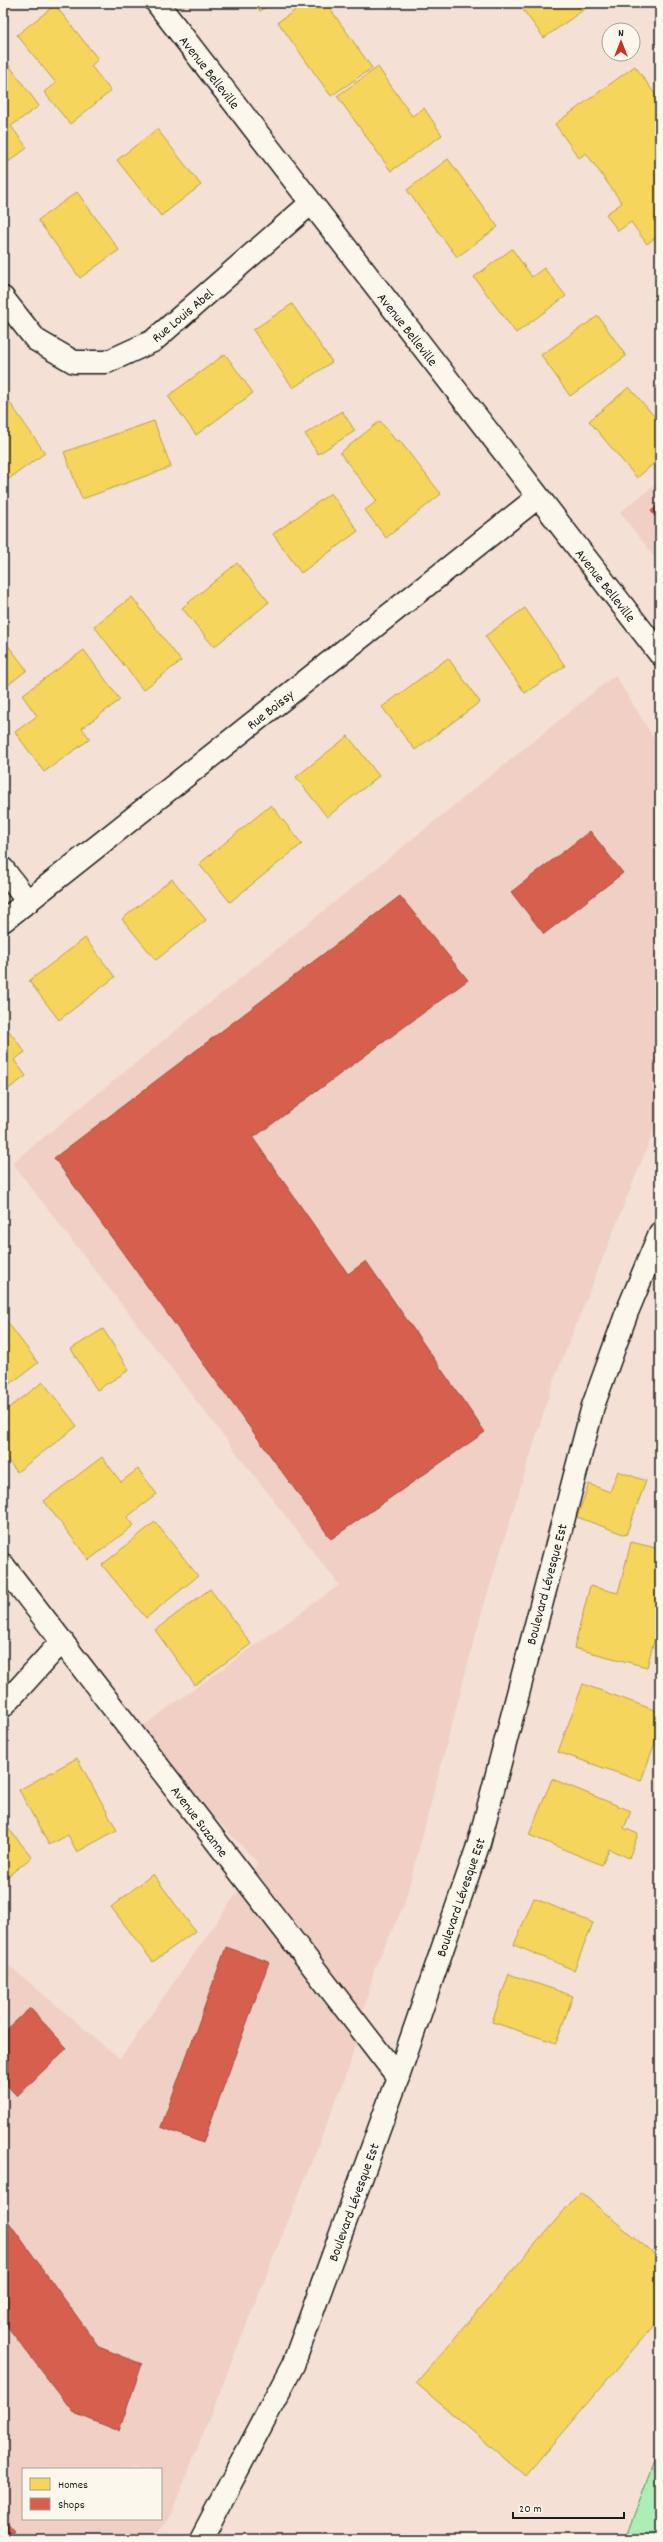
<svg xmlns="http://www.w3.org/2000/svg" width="663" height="2542" font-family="Dekko,sans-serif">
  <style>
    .built { fill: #f0d0c5; fill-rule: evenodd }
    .green { fill: #adeeb7; stroke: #64856a }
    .homes { fill: #f6d55c; stroke: #b59e49 }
    .shops { fill: #d6604d; stroke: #9e4c3e }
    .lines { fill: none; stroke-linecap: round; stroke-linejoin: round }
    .minor-casing { stroke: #1c1c1c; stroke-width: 25 }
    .tertiary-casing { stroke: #1c1c1c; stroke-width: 25 }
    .minor { stroke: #fbf7ec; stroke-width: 22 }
    .tertiary { stroke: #fbf7ec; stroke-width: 22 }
    .labels { text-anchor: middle; stroke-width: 4; stroke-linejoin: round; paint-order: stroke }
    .street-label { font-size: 14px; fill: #1c1c1c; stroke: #fbf7ec }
  </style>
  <rect width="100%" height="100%" fill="#f4e0d5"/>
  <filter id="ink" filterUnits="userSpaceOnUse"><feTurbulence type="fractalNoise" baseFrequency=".025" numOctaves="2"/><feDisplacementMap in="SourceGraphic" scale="8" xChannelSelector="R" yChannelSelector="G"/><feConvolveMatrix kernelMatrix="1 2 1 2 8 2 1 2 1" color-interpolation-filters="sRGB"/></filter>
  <g filter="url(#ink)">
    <g class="built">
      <polygon points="660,481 660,565 620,512"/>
      <path d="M615 675 660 748V1115L552 1385 480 1618 404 1905 375 1967 348 2071 171 2514 154 2539H3V1976L10 1966 120 2059 258 1863 133 1733 339 1585 12 1163ZM23 2469H161V2519H23Z"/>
    </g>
    <polygon class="green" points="660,2446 660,2539 625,2539"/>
    <g class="homes">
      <polygon points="254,3 271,3 260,11"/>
      <polygon points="306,3 326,3 372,68 331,96 278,22"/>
      <polygon points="518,3 589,3 590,5 544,38"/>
      <polygon points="55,5 98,59 91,66 111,91 70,124 44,92 56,83 17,35"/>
      <polygon points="3,57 39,106 11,126 27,148 3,166"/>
      <polygon points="635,66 660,101 660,234 647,244 631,222 618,231 606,214 622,203 586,153 579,158 555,124"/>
      <polygon points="378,67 412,116 424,108 442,135 391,171 337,96"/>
      <polygon points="157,129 201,185 161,216 117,160"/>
      <polygon points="448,159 498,227 457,257 407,190"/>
      <polygon points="77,192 119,250 80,278 38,220"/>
      <polygon points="512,249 532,277 544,268 566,296 516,333 474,277"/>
      <polygon points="292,304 332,362 293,388 253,330"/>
      <polygon points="598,316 626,356 570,396 541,355"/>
      <polygon points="225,354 253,393 196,435 168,396"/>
      <polygon points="629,387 660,423 660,458 637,478 589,421"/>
      <polygon points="3,393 45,453 3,483"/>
      <polygon points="342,411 355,431 318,454 305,434"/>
      <polygon points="154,421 171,467 82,499 64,452"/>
      <polygon points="380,421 397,442 399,440 441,494 386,538 365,510 377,501 340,453"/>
      <polygon points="331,493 358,531 301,573 273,534"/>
      <polygon points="237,563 269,602 214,647 182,608"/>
      <polygon points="132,597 181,661 143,690 94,626"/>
      <polygon points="525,608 565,666 525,693 485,636"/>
      <polygon points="3,639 27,670 3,689"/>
      <polygon points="84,650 120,700 82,728 90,739 44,772 15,732 37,716 22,695"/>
      <polygon points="448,658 480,702 415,750 382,707"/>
      <polygon points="348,736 379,776 327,817 296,777"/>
      <polygon points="271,805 302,844 230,902 199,864"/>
      <polygon points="172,879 206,920 156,960 122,919"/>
      <polygon points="85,938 115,977 59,1020 29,981"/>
      <polygon points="3,1023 25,1052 14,1060 26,1076 3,1093"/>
      <polygon points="3,1316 38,1363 3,1389"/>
      <polygon points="103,1329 129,1370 97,1390 71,1349"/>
      <polygon points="660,1371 660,1384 656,1383"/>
      <polygon points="43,1382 77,1426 17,1472 3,1454 3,1412"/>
      <polygon points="102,1457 121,1482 138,1469 157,1494 127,1517 134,1525 89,1560 44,1501"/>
      <polygon points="618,1471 646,1481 626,1535 577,1517 589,1484 610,1492"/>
      <polygon points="155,1522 198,1576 146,1618 102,1565"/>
      <polygon points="631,1542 660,1549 660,1618 647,1667 574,1648 590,1586 618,1593"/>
      <polygon points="210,1589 251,1644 195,1685 155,1630"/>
      <polygon points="583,1684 660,1712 660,1729 641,1781 558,1752"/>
      <polygon points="77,1758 117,1830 77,1852 68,1835 49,1845 19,1790"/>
      <polygon points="552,1779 631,1811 624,1828 638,1834 629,1858 609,1849 602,1865 529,1835"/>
      <polygon points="3,1822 32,1857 3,1880"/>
      <polygon points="153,1874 195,1931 153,1962 111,1907"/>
      <polygon points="534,1898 593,1923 574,1970 514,1945"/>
      <polygon points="509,1974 573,1996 556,2043 492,2022"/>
      <polygon points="580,2192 660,2259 660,2318 525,2476 416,2383"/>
    </g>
    <g class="shops">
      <polygon points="660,504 660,523 651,511"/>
      <polygon points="590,831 623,873 544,934 511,892"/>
      <polygon points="400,896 468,980 253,1138 348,1274 366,1261 485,1432 331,1539 54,1158"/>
      <polygon points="226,1947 269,1962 203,2143 161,2127"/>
      <polygon points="30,2008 67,2048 17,2096 3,2081 3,2033"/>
      <polygon points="3,2214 99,2347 142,2364 119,2431 74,2413 3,2321"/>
      <polygon points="3,2519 14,2531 6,2539 3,2539"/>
    </g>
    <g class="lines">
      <g class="minor-casing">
        <g id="minor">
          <polyline points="157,3 660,654"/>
          <polyline points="3,298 36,340 74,362 107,362 153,341 311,203"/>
          <polyline points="3,869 28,902"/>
          <polyline points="3,921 538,497"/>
          <polyline points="3,1565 398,2077"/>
          <polyline points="3,1706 62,1641"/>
        </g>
      </g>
      <g class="tertiary-casing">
        <polyline id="tertiary" points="201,2539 293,2365 398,2077 479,1843 593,1406 627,1312 660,1233"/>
      </g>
      <use href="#minor" class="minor"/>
      <use href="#tertiary" class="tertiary"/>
    </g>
  </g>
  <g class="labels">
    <g class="street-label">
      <text transform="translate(210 72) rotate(52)" y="5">Avenue Belleville</text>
      <text transform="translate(182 315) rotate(-40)" y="5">Rue Louis Abel</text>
      <text transform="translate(408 329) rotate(52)" y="5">Avenue Belleville</text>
      <text transform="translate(606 585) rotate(52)" y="5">Avenue Belleville</text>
      <text transform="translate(270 709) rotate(-38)" y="5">Rue Boissy</text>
      <text transform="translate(546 1584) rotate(-75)" y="5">Boulevard Lévesque Est</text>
      <text transform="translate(200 1821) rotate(53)" y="5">Avenue Suzanne</text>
      <text transform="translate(460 1897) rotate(-71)" y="5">Boulevard Lévesque Est</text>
      <text transform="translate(353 2202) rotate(-70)" y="5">Boulevard Lévesque Est</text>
    </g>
  </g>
  <rect width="663" height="2542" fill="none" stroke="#fbf7ec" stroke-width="16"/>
  <rect x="8" y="8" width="647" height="2526" fill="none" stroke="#1c1c1c" stroke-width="1.5" filter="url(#ink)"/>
  <rect x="22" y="2468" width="140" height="52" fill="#fbf7ec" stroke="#a29f99"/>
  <rect x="30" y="2478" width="20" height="12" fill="#f6d55c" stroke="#a29f99"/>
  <text x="58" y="2488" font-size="12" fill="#1c1c1c">Homes</text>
  <rect x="30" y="2498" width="20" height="12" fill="#d6604d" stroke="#a29f99"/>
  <text x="58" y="2508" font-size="12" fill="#1c1c1c">Shops</text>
  <g transform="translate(621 42)"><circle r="19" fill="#fbf7ec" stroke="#a29f99"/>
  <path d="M0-3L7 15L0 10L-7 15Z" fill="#c8321e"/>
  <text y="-6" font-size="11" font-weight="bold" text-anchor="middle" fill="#1c1c1c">N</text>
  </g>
  <path d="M513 2512v6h111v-6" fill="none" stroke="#1c1c1c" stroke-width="2"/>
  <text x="519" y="2512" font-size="12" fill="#1c1c1c" stroke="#fbf7ec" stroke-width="3" paint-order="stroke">20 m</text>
</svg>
